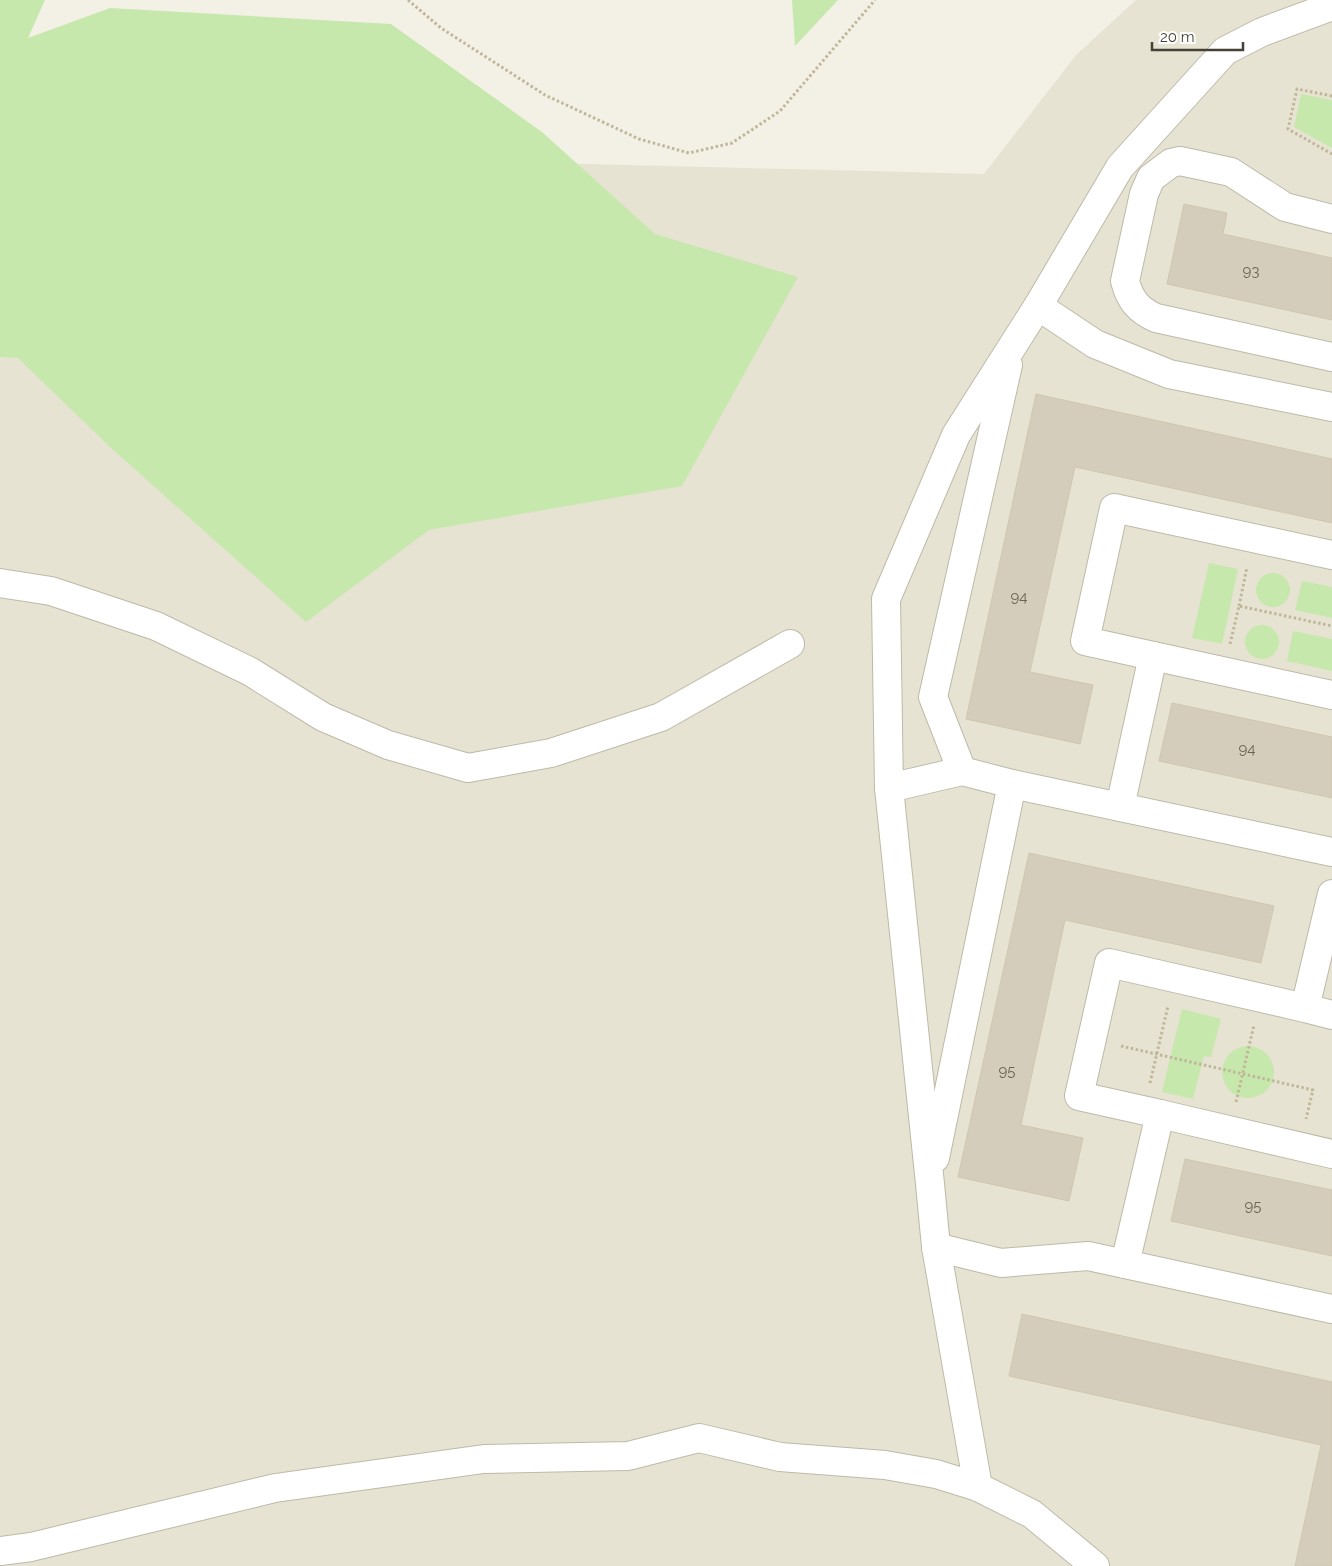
<svg xmlns="http://www.w3.org/2000/svg" width="1332" height="1566" font-family="Raleway,sans-serif">
  <style>
    .residential { fill: #e7e3d3 }
    .green { fill: #c7e8ad }
    .building { fill: #d5cdbb; stroke: #d0c6ae }
    .lines { fill: none; stroke-linecap: round; stroke-linejoin: round }
    .minor-casing { stroke: #beb9a8; stroke-width: 30 }
    .path { stroke: #c0b799; stroke-width: 3; stroke-dasharray: 2.5 2.5; stroke-linecap: butt }
    .minor { stroke: #fff; stroke-width: 28 }
    .labels { text-anchor: middle; stroke-width: 4; stroke-linejoin: round; paint-order: stroke }
    .number-label { font-size: 15px; fill: #6a6456 }
  </style>
  <rect width="100%" height="100%" fill="#f3f0e5"/>
  <polygon class="residential" points="1136,0 1332,0 1332,1566 0,1566 0,149 984,174 1076,55"/>
  <g class="green">
    <polygon points="0,0 45,0 28,38 110,8 391,24 542,132 655,234 798,277 682,486 429,530 306,622 110,447 18,358 0,357"/>
    <polygon points="792,0 838,0 795,46"/>
    <polygon points="1301,94 1332,100 1332,148 1294,127"/>
    <polygon points="1209,563 1238,569 1222,644 1192,638"/>
    <circle cx="1273" cy="590" r="17"/>
    <polygon points="1302,581 1332,587 1332,618 1295,610"/>
    <circle cx="1262" cy="642" r="17"/>
    <polygon points="1293,631 1332,639 1332,671 1287,661"/>
    <polygon points="1182,1009 1221,1019 1211,1057 1204,1056 1193,1099 1162,1092"/>
    <circle cx="1248" cy="1072" r="26"/>
  </g>
  <g class="building">
    <polygon points="1184,204 1227,213 1223,234 1332,258 1332,320 1167,284"/>
    <polygon points="1036,394 1332,459 1332,523 1075,467 1030,672 1093,685 1080,744 966,719"/>
    <polygon points="1172,703 1332,737 1332,798 1159,761"/>
    <polygon points="1029,853 1274,906 1261,963 1065,920 1021,1125 1083,1138 1069,1201 958,1177"/>
    <polygon points="1185,1159 1332,1190 1332,1256 1171,1221"/>
    <polygon points="1022,1314 1332,1382 1332,1566 1295,1566 1321,1445 1009,1376"/>
  </g>
  <g class="lines">
    <g class="minor-casing">
      <g id="minor">
        <path d="M1332 219 1285 207 1231 172 1180 161 1171 163 1151 178 1144 194 1125 281C1130 300 1138 310 1156 318L1332 357"/>
        <polyline points="1038,306 1095,344 1169,374 1332,407"/>
        <polyline points="1008,365 933,697 962,771 1012,784 1332,852"/>
        <polyline points="0,583 51,591 156,626 251,672 323,717 388,745 468,768 551,753 661,717 790,644"/>
        <polyline points="1153,656 1332,695"/>
        <polyline points="889,788 962,771"/>
        <polyline points="1120,807 1153,656 1085,641 1114,508 1332,555"/>
        <polyline points="1305,1008 1332,1015"/>
        <polyline points="1160,1114 1332,1154"/>
        <polyline points="935,1158 1012,784"/>
        <polyline points="936,1247 1001,1263 1088,1256 1332,1309"/>
        <polyline points="1125,1264 1160,1114 1079,1096 1109,963 1305,1008 1332,894"/>
        <polyline points="978,1487 936,1247 930,1184 889,788 886,599 956,435 1038,306 1120,167 1225,51 1262,32 1332,6"/>
        <polyline points="0,1551 31,1547 275,1488 484,1459 628,1456 699,1438 780,1457 885,1465 936,1474 978,1487 1032,1514 1095,1566"/>
      </g>
    </g>
    <g class="path">
      <polyline points="408,0 441,28 545,95 639,139 689,153 732,143 780,111 875,0"/>
      <polyline points="1332,96 1297,89 1288,129 1332,154"/>
      <polyline points="1239,606 1247,567"/>
      <polyline points="1230,644 1239,606 1332,626"/>
      <polyline points="1121,1046 1313,1090 1306,1119"/>
      <polyline points="1150,1083 1168,1006"/>
      <polyline points="1236,1102 1254,1025"/>
    </g>
    <use href="#minor" class="minor"/>
  </g>
  <g class="labels">
    <g class="number-label">
      <text x="1251" y="276">93</text>
      <text x="1019" y="602">94</text>
      <text x="1247" y="754">94</text>
      <text x="1007" y="1076">95</text>
      <text x="1253" y="1211">95</text>
    </g>
  </g>
  <path d="M1152 42v8h91v-8" fill="none" stroke="#464135" stroke-width="2.5"/>
  <text x="1160" y="42" font-size="15" fill="#464135" stroke="#ffffff" stroke-width="4" paint-order="stroke">20 m</text>
</svg>
